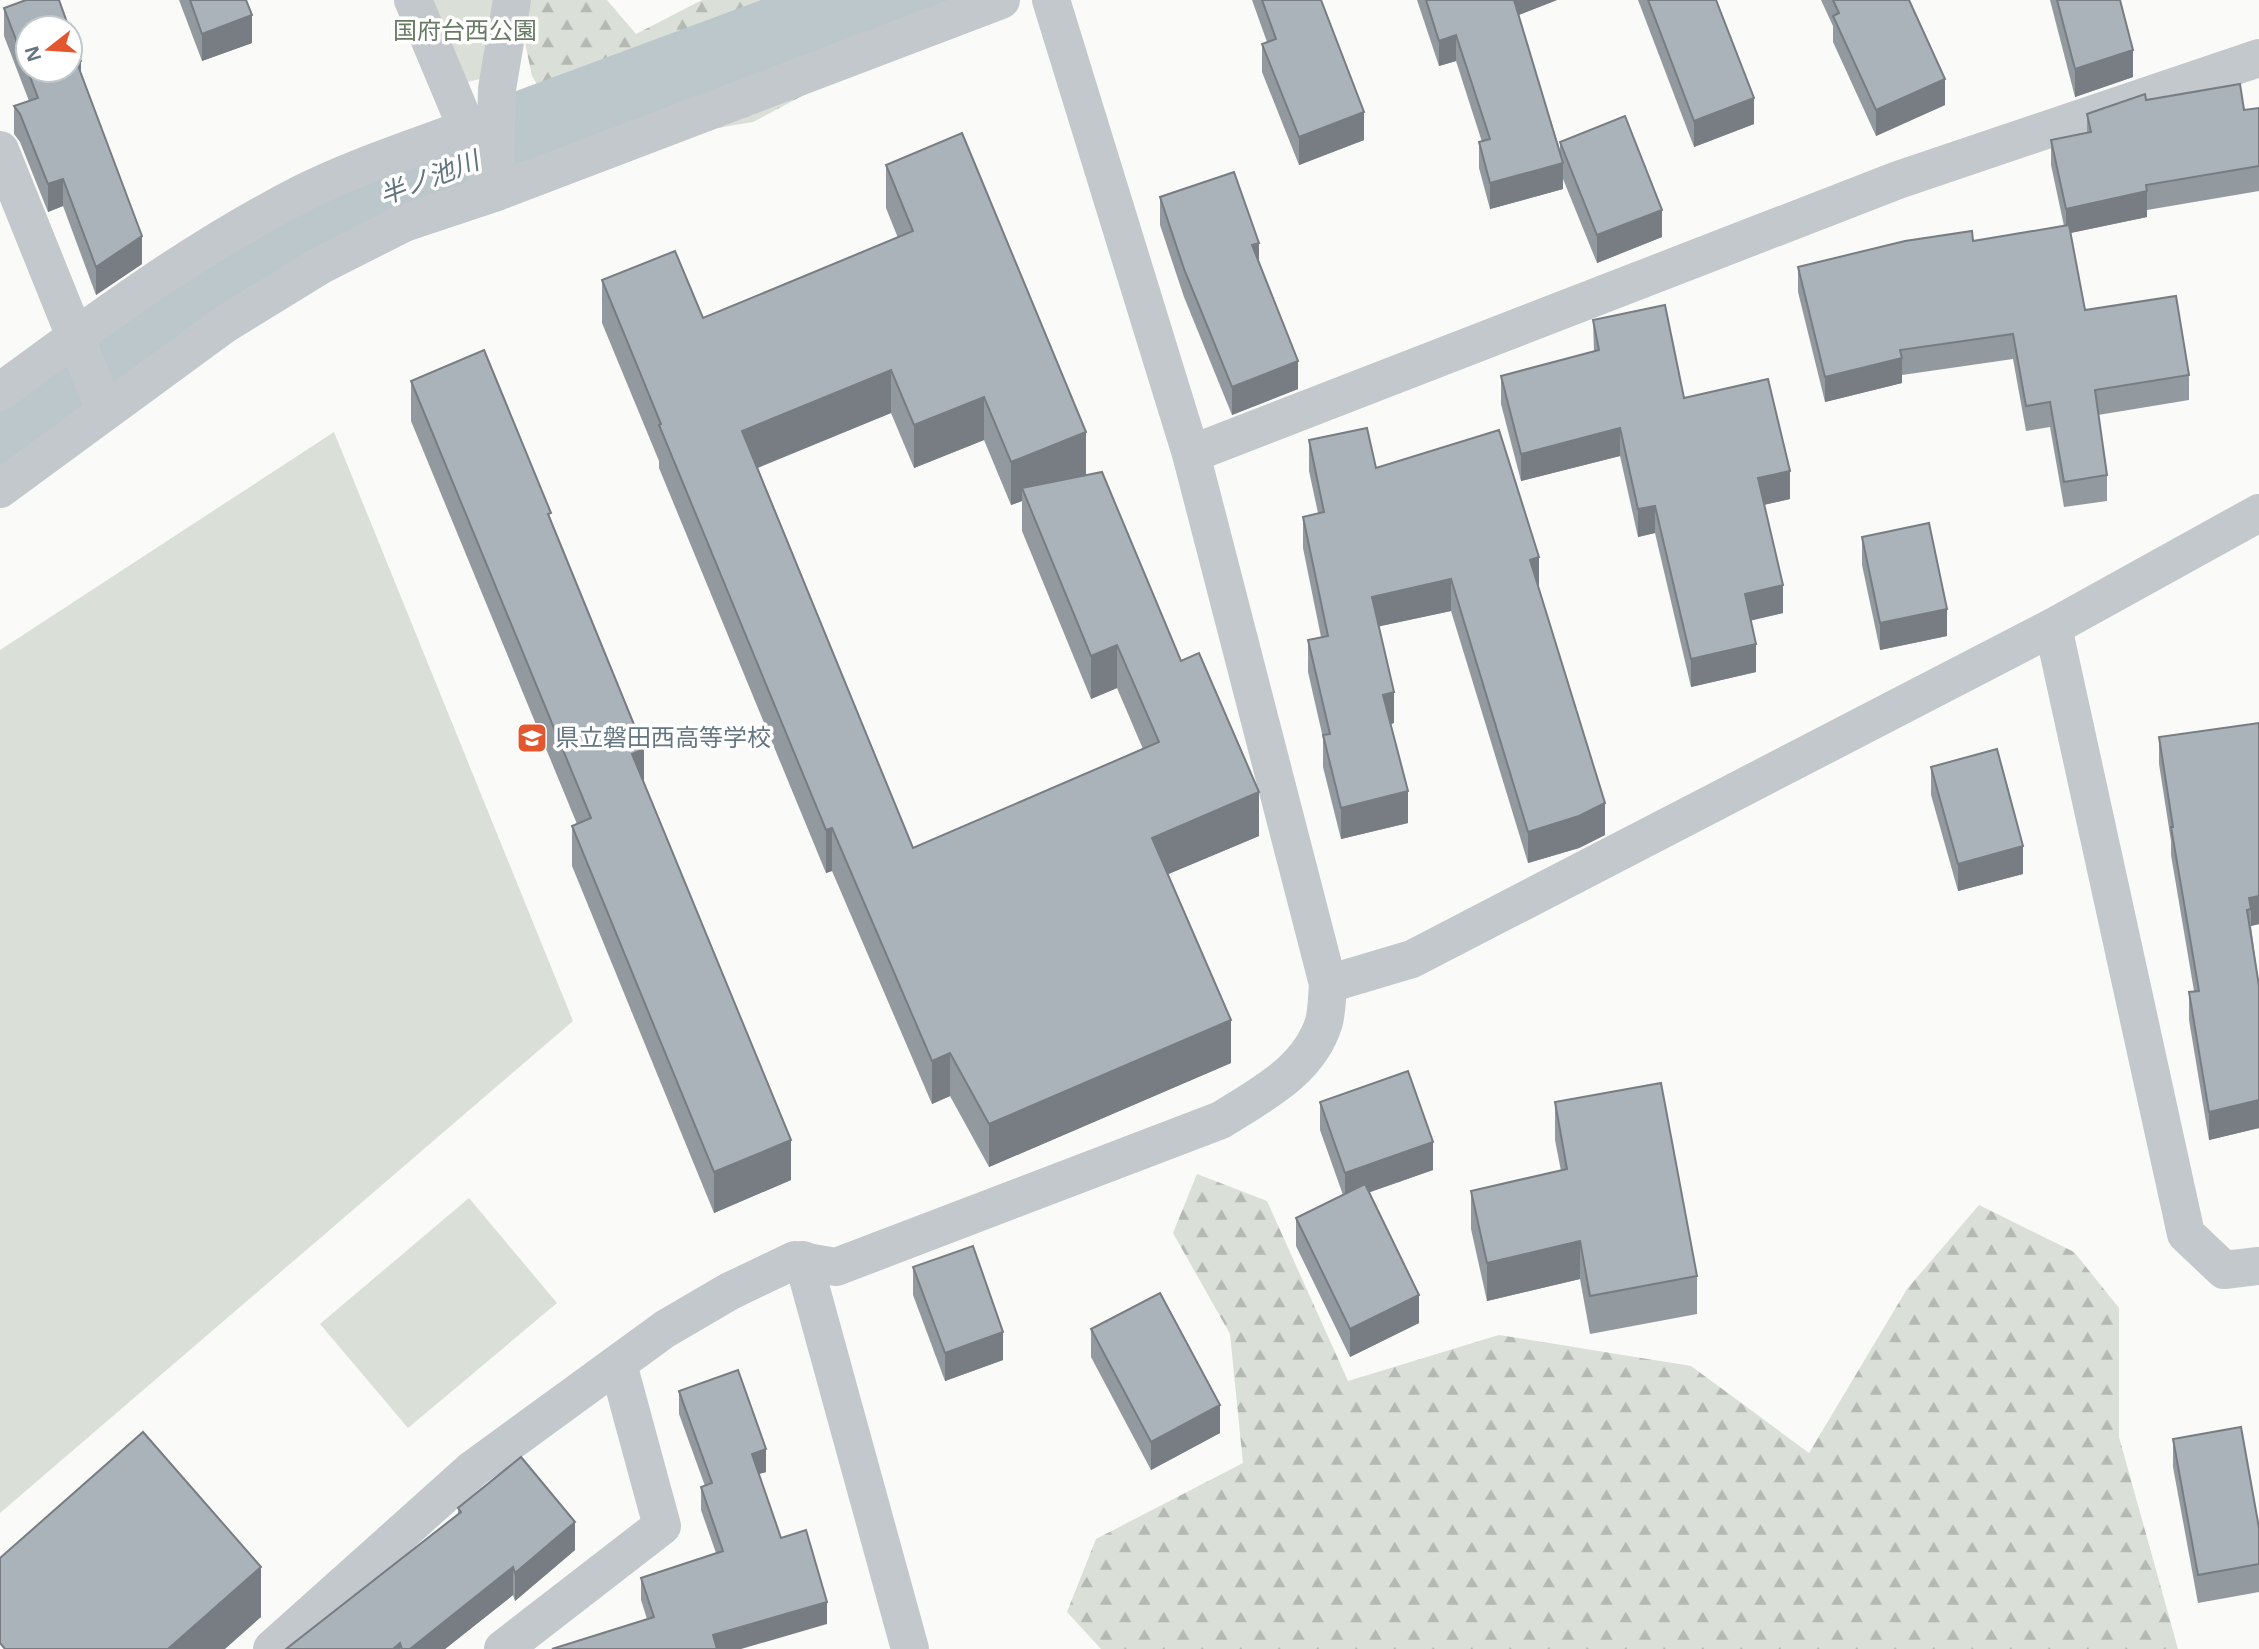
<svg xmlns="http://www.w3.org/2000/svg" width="2259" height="1649" font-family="'Noto Sans','Noto Sans JP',sans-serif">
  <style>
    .forest { fill: url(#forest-firs) }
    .park { fill: #dadfd7 }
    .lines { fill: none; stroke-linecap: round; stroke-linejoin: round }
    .river { stroke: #bbc7cb; stroke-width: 100 }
    .minor { stroke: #c3c8cc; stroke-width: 38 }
    .tertiary { stroke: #c3c8cc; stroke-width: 38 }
    .wall { fill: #929a9f; fill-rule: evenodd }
    .shaded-wall { fill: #777d82 }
    .building { fill: #aab3b9; stroke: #777d82; stroke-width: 2 }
    .labels { text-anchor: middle; stroke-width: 7; stroke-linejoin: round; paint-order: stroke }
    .park-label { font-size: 24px; fill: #687a64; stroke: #fff }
    .poi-label { font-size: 24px; fill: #657683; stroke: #fff; text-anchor: start }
    .water-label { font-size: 26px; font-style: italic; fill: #60757c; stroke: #fff }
  </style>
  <defs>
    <pattern id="forest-firs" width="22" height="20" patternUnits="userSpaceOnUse" patternTransform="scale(1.75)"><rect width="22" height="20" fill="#dadfd7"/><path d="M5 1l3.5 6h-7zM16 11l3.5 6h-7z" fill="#b4b9b4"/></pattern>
  </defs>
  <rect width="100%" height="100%" fill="#fafaf8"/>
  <g class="forest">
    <polygon points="516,0 607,0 636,34 702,0 1004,0 934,26 753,122 621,144 563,127 532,76"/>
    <polygon points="1197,1174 1267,1201 1348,1381 1499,1335 1691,1366 1809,1453 1907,1289 1979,1205 2074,1252 2119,1308 2119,1437 2178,1649 1101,1649 1067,1612 1096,1539 1243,1463 1230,1334 1173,1233"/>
  </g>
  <g class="park">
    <polygon points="419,0 501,0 488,77 455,85"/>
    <polygon points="334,432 573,1021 0,1513 0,650"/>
    <polygon points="469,1198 557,1303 408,1428 320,1324"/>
  </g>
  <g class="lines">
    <polyline class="river" points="0,447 287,241 382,194 905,0"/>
    <g class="minor">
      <polyline points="413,0 494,193"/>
      <polyline points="0,150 105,411"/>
      <polyline points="495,180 497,89 512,0"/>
      <path d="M0 392C97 320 195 248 303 193 355 167 412 149 467 128"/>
      <polyline points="1191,454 1898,180 2259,58"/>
      <polyline points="2053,627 2186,1234 2224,1270 2259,1266"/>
      <polyline points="1328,984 1412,959 2053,627 2259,513"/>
      <polyline points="803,1260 910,1649"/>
      <path d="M272 1649 473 1469 665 1329 730 1291 795 1260 836 1267 1221 1120C1262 1094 1309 1071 1324 1022 1327 1010 1327 996 1328 984L1191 454 1051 0"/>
      <polyline points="503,1649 662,1526 618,1364"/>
    </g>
    <polyline class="tertiary" points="0,489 225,324 321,265 404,223 494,193 1001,0"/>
  </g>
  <g class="wall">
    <polygon points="179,0 246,0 252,43 202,61"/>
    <polygon points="1252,0 1322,0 1321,0 1364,140 1299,165 1262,72 1262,44 1267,42"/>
    <polygon points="1417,0 1557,0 1518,15 1560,150 1560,142 1662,237 1597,263 1563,179 1563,189 1490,209 1479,168 1479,142 1482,142 1456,61 1439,66"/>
    <polygon points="1638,0 1716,0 1754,124 1694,147"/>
    <polygon points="1821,0 1909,0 1945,105 1876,136 1833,42 1833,26"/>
    <polygon points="2050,0 2120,0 2133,77 2075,97"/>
    <polygon points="4,8 81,75 142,264 96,295 63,206 48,212 20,142 14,134 14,106 29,101 4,36"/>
    <polygon points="2146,100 2244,110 2259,108 2259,191 2147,210 2147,217 2070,233 2085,310 2189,375 2189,400 2098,415 2107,475 2107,501 2064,507 2050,427 2026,431 2013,359 1902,375 1902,383 1825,402 1798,292 1798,267 1973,241 2064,226 2051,165 2051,140 2087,133 2087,114"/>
    <path d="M886 165 1086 475 1181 661 1259 836 1168 874 1231 1063 989 1167 950 1096 932 1104 832 871 826 873 659 468V461L602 323V280L703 318 898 238 886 208ZM891 413 914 468 984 440 1011 505 1022 501V531L1091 699 1117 688 1143 749 913 848 758 468Z"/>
    <polygon points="1160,197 1259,263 1298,389 1232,415 1184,297 1160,225"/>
    <polygon points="1593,320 1684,398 1790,499 1764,505 1783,613 1751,620 1756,672 1691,687 1655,533 1638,537 1620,456 1521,481 1501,404 1501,376 1594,352"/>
    <polygon points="411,381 551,522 644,782 791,1180 714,1213 572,866 572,826 577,824 411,421"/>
    <polygon points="1309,440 1376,468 1539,588 1605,835 1579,848 1528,863 1451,611 1379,626 1394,723 1391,724 1408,823 1341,839 1323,767 1323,738 1308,672 1308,640 1321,637 1303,548 1303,517 1318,513 1309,471"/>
    <polygon points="1862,537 1947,636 1880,650 1862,565"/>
    <polygon points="2259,723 2259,924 2251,926 2259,986 2259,1128 2209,1140 2189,1020 2189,992 2194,991 2171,855 2171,841 2159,764 2159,737"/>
    <polygon points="1931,767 2023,874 1958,891 1931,795"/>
    <polygon points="1320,1102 1433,1170 1369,1192 1419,1323 1350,1357 1296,1246 1296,1218 1343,1195 1320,1130"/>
    <polygon points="1555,1102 1697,1276 1697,1314 1590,1334 1580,1279 1487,1301 1471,1229 1471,1191 1561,1171 1555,1140"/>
    <polygon points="913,1267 1003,1360 945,1381 913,1295"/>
    <polygon points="1091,1329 1220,1433 1151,1470 1091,1357"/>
    <polygon points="679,1391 766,1472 759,1474 781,1538 827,1624 647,1619 641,1600 641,1578 716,1553 701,1510 701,1487 705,1486 679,1414"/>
    <polygon points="2173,1439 2259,1528 2259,1592 2198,1603 2173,1467"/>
    <polygon points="458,1508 575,1550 515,1601 513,1595 445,1649 286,1649 458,1514"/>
  </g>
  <g class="shaded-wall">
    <polygon points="1511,0 1557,0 1511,18"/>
    <polygon points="252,15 252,43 202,61 202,34"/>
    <polygon points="1456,35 1456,61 1439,66 1439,41"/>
    <polygon points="2133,50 2133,77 2075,97 2075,69"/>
    <polygon points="81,61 81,89 77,63"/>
    <polygon points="1945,79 1945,105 1876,136 1876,110"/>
    <polygon points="1754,98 1754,124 1694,147 1694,121"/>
    <polygon points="1364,112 1364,140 1299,165 1299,137"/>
    <polygon points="1563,163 1563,189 1490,209 1490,183"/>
    <polygon points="63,179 63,206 48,212 48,184"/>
    <polygon points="2147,191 2147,217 2066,234 2066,209"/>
    <polygon points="1662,210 1662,237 1597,263 1597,235"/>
    <polygon points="142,236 142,264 96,295 96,267"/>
    <polygon points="1259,243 1259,270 1252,245"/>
    <polygon points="1902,358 1902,383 1825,402 1825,377"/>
    <polygon points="1298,361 1298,389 1232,415 1232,387"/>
    <polygon points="891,370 891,413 742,474 742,431"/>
    <polygon points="984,397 984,440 914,468 914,425"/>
    <polygon points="1620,428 1620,456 1521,481 1521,454"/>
    <polygon points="1086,432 1086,475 1022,488 1022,501 1011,505 1011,462"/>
    <polygon points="1790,471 1790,499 1758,506 1758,478"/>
    <polygon points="1655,506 1655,533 1638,537 1638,509"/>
    <polygon points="1539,557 1539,588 1530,560"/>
    <polygon points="1451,579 1451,611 1372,628 1372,597"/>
    <polygon points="1783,585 1783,613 1745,622 1745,594"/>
    <polygon points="1947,609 1947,636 1880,650 1880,623"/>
    <polygon points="1756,644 1756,672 1691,687 1691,659"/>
    <polygon points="1117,645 1117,688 1091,699 1091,656"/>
    <polygon points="1394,692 1394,723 1383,726 1383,695"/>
    <polygon points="644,749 644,789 632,754"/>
    <polygon points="1408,791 1408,823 1341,839 1341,808"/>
    <polygon points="1259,792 1259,836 1152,881 1152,838"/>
    <polygon points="1605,803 1605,835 1579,848 1528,863 1528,832"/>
    <polygon points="832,828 832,871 826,873 826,830"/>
    <polygon points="2023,846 2023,874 1958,891 1958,864"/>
    <polygon points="2259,896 2259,924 2251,926 2251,909 2249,898"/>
    <polygon points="1231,1020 1231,1063 989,1167 989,1124"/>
    <polygon points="950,1053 950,1096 932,1104 932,1061"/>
    <polygon points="2259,1100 2259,1128 2209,1140 2209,1112"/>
    <polygon points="791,1140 791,1180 714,1213 714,1172"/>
    <polygon points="1433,1142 1433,1170 1345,1201 1345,1173"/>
    <polygon points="1580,1241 1580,1279 1487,1301 1487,1263"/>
    <polygon points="1419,1295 1419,1323 1350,1357 1350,1329"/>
    <polygon points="1003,1332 1003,1360 945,1381 945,1353"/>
    <polygon points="1220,1405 1220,1433 1151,1470 1151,1442"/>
    <polygon points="766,1449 766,1472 752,1476 752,1454"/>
    <polygon points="575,1522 575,1550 515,1601 515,1573"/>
    <polygon points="261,1567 261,1617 225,1649 168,1649"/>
    <polygon points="513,1567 513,1595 445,1649 410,1649"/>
    <polygon points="827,1602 827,1624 741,1649 713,1649 713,1635"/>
    <polygon points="400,1643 400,1649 393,1649"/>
  </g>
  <g class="building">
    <polygon points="26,0 59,0 69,28 28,28 28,70 70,70 70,31 81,61 77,63 142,236 96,267 63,179 48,184 20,114 14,106 38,98 4,8"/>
    <polygon points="190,0 246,0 252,15 202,34"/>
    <polygon points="1262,0 1321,0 1364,112 1299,137 1262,44 1276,39"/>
    <polygon points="1426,0 1514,0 1563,163 1490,183 1479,142 1490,139 1456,35 1439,41"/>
    <polygon points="1648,0 1716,0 1754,98 1694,121"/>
    <polygon points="1833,0 1909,0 1945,79 1876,110 1833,16 1839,13"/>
    <polygon points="2057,0 2120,0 2133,50 2075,69"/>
    <polygon points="2240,84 2244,110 2259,108 2259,166 2146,185 2147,191 2066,209 2051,140 2091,132 2087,114 2145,94 2146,100"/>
    <polygon points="1625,116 1662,210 1597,235 1560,142"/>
    <polygon points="962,133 1086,432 1011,462 984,397 914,425 891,370 742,431 913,848 1159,742 1117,645 1091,656 1022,488 1102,472 1181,661 1199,653 1259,792 1152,838 1231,1020 989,1124 950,1053 932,1061 832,828 826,830 659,425 661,424 602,280 675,251 703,318 913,231 886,165"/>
    <polygon points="1234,172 1259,243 1252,245 1298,361 1232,387 1184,269 1160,197"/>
    <polygon points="2069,225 2085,310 2176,296 2189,375 2095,390 2107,475 2064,482 2050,402 2026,406 2013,334 1900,350 1902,358 1825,377 1798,267 1905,241 1972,231 1973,241"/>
    <polygon points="1665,305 1684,398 1768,379 1790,471 1758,478 1783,585 1745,594 1756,644 1691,659 1655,506 1638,509 1620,428 1521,454 1501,376 1599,350 1593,320"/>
    <polygon points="484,350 551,513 548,514 644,749 632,754 791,1140 714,1172 572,826 591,818 411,381"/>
    <polygon points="1367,428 1376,468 1499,430 1539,557 1530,560 1605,803 1579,816 1528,832 1451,579 1372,597 1394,692 1383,695 1408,791 1341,808 1323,735 1330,734 1308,640 1328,636 1303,517 1324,512 1309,440"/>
    <polygon points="1929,523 1947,609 1880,623 1862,537"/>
    <polygon points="2259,723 2259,896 2249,898 2251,909 2247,910 2259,986 2259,1100 2209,1112 2189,992 2199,991 2171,827 2173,827 2159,737"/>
    <polygon points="1997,749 2023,846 1958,864 1931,767"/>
    <polygon points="1408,1071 1433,1142 1345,1173 1320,1102"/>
    <polygon points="1661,1083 1697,1276 1590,1296 1580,1241 1487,1263 1471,1191 1567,1169 1555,1102"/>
    <polygon points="1365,1184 1419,1295 1350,1329 1296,1218"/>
    <polygon points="973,1246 1003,1332 945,1353 913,1267"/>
    <polygon points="1160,1293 1220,1405 1151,1442 1091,1329"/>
    <polygon points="738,1370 766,1449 752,1454 781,1538 806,1530 827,1602 713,1635 717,1649 552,1649 654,1617 641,1578 723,1551 701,1487 712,1483 679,1391"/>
    <polygon points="2241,1427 2259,1528 2259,1564 2198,1575 2173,1439"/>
    <polygon points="143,1432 261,1567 168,1649 5,1649 0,1643 0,1558"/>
    <polygon points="521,1457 575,1522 515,1573 513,1567 410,1649 402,1649 400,1643 393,1649 286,1649 461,1512 458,1508"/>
  </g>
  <defs>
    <g id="school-square" transform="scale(1.575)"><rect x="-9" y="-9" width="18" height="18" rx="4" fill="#e4572e" stroke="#fff"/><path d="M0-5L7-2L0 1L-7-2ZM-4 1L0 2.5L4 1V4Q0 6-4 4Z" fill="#fff"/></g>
  </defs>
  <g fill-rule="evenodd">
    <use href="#school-square" x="532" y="738"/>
  </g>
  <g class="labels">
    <g class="park-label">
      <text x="465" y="39">国府台西公園</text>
    </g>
    <g class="poi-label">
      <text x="555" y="746">県立磐田西高等学校</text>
    </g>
    <g class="water-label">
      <text transform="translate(429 178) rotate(-21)" y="9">半ノ池川</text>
    </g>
  </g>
  <g transform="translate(49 49) rotate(253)"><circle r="33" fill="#ffffff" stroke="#c1c8cd" stroke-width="2"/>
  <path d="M0-5L12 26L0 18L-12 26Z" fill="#e4572e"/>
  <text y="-10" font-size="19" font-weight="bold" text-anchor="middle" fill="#657683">N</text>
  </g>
</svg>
